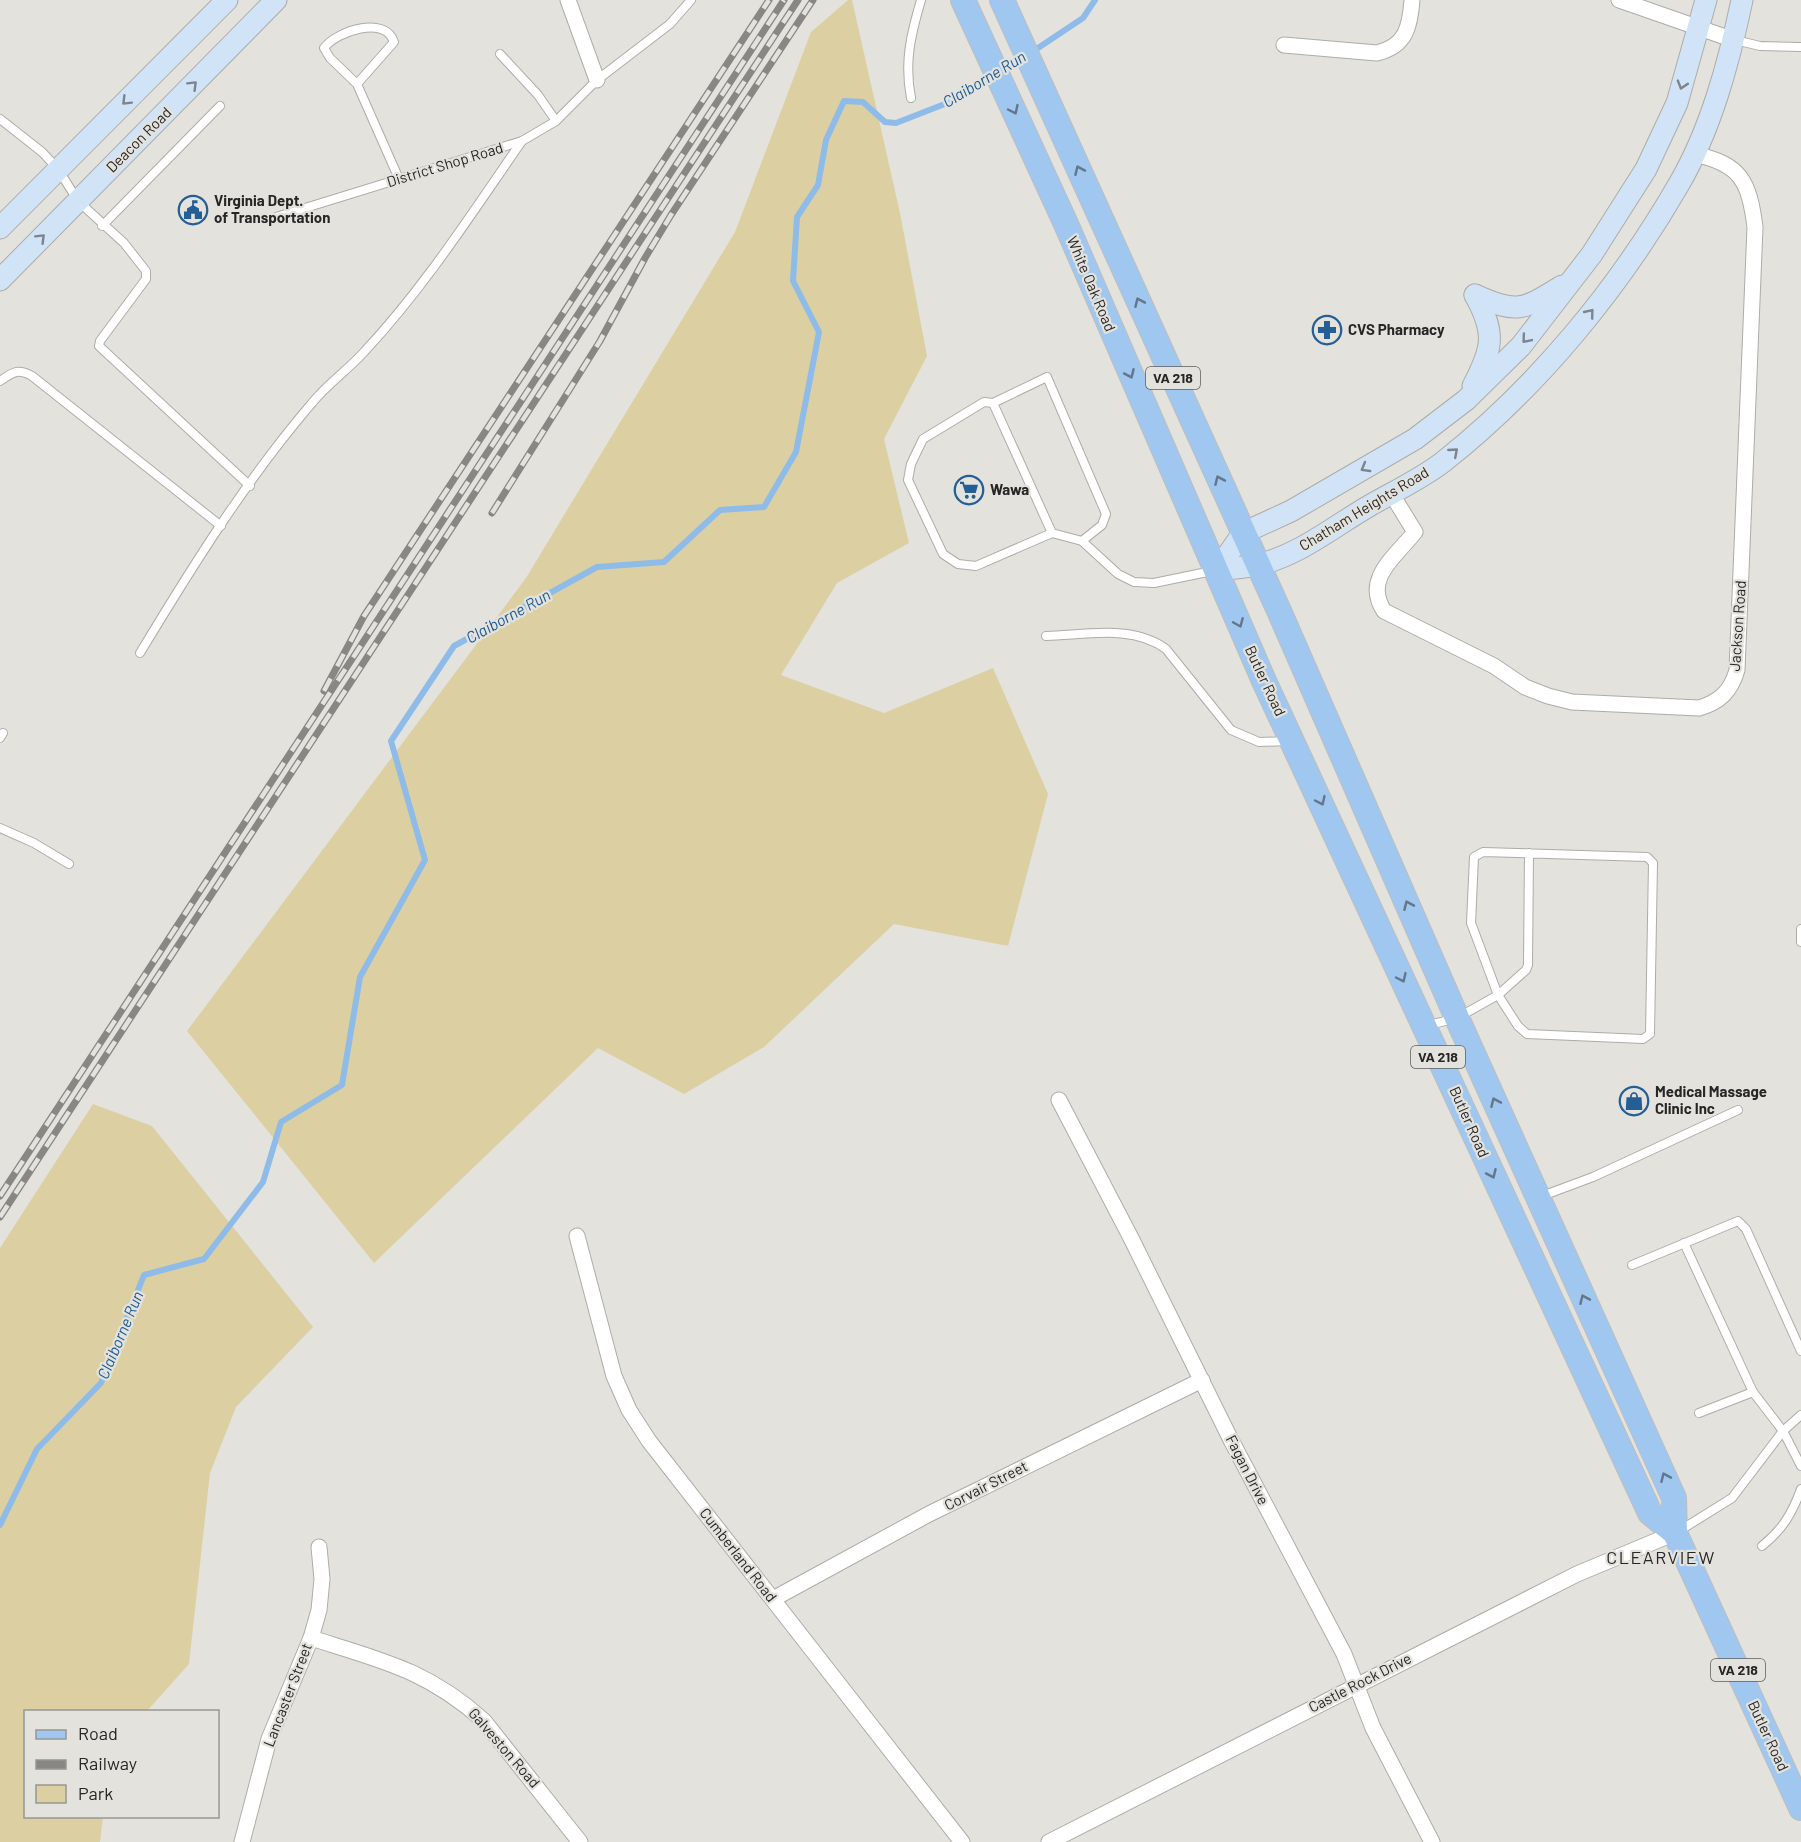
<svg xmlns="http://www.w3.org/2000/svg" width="1801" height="1842" font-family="Barlow,sans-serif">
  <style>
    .green { fill: #dcd0a3 }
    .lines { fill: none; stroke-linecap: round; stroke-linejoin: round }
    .stream { stroke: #8fbbe9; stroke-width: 6 }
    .lane-casing { stroke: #adaca8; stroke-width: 10 }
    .street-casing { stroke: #adaca8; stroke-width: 17 }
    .secondary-casing { stroke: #adaca8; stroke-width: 23 }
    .primary-casing { stroke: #bebebe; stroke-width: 26 }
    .lane { stroke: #fff; stroke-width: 8 }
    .street { stroke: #fff; stroke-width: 15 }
    .secondary { stroke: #d0e3f7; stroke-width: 21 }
    .primary { stroke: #a0c7ef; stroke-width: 24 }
    .rail-casing { stroke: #888784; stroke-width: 7 }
    .rail { stroke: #e3e2dd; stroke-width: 4.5; stroke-dasharray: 14; stroke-linecap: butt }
    .oneway { stroke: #7c848e }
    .oneway2 { stroke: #64768a }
    .labels { text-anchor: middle; stroke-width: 4.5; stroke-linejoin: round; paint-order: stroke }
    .shield { fill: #e3e2dd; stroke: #5f5e5c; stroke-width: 1.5 }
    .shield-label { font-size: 14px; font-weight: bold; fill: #272625 }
    .street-label { font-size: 15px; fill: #272625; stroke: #e3e2dd }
    .poi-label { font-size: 15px; font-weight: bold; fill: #272625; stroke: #e3e2dd; text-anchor: start }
    .water-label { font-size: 16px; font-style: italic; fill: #1b5a92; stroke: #e3e2dd }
    .quarter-label { font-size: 18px; letter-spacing: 1.5px; fill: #272625; stroke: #e3e2dd }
  </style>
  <rect width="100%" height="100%" fill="#e3e2dd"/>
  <g class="green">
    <polygon points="848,0 852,0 900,213 927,356 884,439 909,543 837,583 781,675 884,713 993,668 1048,794 1008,946 894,924 764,1047 684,1094 598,1048 374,1263 187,1031 526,578 735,232 811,32"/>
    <polygon points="93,1104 152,1126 313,1327 236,1407 210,1473 189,1664 147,1711 26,1712 26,1816 103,1817 100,1842 0,1842 0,1248"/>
  </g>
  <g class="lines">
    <g class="stream">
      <polyline points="1032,52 1083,18 1095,0"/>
      <polyline points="1001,71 1023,58"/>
      <polyline points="0,1525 37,1449 101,1383 144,1275 204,1259 263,1182 281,1122 342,1085 360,977 425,860 391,741 454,646 597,567 664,562 720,510 764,507 796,452 819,332 793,281 797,217 818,185 826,140 844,101 863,102 885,122 896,123 955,100 992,77"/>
    </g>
    <g class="lane-casing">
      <g id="lane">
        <polyline points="1735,40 1760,46 1801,47"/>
        <polyline points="500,54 538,95 556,121"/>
        <path d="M357 84 394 42C385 15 337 31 324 48L330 58 357 84 399 179"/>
        <path d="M911 98C904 62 911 34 921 0"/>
        <polyline points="0,119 42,152 58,169 78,201 124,243 146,271 146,279 100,341 99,346 250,486"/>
        <polyline points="276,217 522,141 556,121 597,80 670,24 691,0"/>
        <polyline points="102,226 220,106"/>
        <path d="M0 381C13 372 18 368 32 376L221 526"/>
        <polyline points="993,403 1047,377 1106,514 1102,525 1082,541"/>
        <polyline points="1052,533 993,403 984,402 923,439 911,464 908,480 943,554 958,564 976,566 1052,533 1082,541 1118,574 1134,582 1154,583 1212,571"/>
        <path d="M1046 636C1085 635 1133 624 1166 649L1231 730 1259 742 1289 741"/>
        <path d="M140 653C192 567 246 480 312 403 327 384 348 370 364 352 424 288 472 213 522 141"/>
        <polyline points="0,738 3,733"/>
        <polyline points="0,828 34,843 69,864"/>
        <polyline points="1801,929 1801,942"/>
        <polyline points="1429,1025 1457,1018 1498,995 1518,1026 1527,1034 1643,1039 1650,1034 1653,863 1647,857 1483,852 1474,857 1471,923 1498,995 1526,970 1528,965 1529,853"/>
        <polyline points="1542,1196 1593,1177 1738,1110"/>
        <polyline points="1684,1243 1753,1392 1783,1431 1801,1466"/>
        <polyline points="1632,1265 1738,1221 1746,1229 1801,1351"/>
        <polyline points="1699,1413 1753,1392"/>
        <polyline points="1679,1531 1732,1498 1783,1431 1801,1415"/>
        <path d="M1762 1546C1782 1530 1792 1514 1801 1489"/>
      </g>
    </g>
    <g class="street-casing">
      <g id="street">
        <polyline points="568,0 597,80"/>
        <polyline points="1619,0 1734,40"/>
        <path d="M1284 45 1377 53C1406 46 1410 27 1412 0"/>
        <path d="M1391 493 1415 532C1395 557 1363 579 1384 611L1494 666 1525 687 1548 696 1572 702 1699 708C1720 702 1731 691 1737 670L1755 227C1749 181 1741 164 1694 154"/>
        <polyline points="1059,1100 1131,1238 1231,1440 1344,1654 1373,1728 1432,1842"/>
        <polyline points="577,1236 614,1376 629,1410 649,1441 962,1842"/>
        <polyline points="773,1599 929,1514 1202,1380"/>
        <path d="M311 1638C380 1660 428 1670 484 1721L580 1842"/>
        <polyline points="242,1842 269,1739 311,1638 319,1610 322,1579 319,1547"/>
        <polyline points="1049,1842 1577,1574 1675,1533"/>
      </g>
    </g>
    <g class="secondary-casing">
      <g id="secondary">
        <polyline points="0,228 227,0"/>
        <polyline points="0,280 276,0"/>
        <path d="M1475 295C1518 314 1523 310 1562 286"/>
        <path d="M1473 386C1493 348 1496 333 1475 295"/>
        <path d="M1217 570C1230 568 1244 568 1257 565 1298 556 1333 527 1369 506 1393 492 1421 479 1443 462 1538 387 1619 288 1679 184 1711 129 1729 62 1742 0"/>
        <polyline points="1217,570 1243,533 1291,511 1415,439 1466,400 1521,346 1592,254 1646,169 1677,103 1706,0"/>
      </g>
    </g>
    <g class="primary-casing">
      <g id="primary">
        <polyline points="963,0 1066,224 1264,681 1650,1513 1675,1533"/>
        <polyline points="1002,0 1280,613 1457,1018 1674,1498 1675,1533 1801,1808"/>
      </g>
    </g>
    <use href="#lane" class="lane"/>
    <use href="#street" class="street"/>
    <use href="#secondary" class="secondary"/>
    <use href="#primary" class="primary"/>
    <g class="rail-casing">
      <g id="rail">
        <polyline points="492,513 600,341 645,258 671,215 813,0"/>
        <polyline points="324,691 364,616 769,0"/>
        <polyline points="0,1196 784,0"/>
        <polyline points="0,1217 798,0"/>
      </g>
    </g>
    <use href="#rail" class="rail"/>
  </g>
  <defs><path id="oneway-chevron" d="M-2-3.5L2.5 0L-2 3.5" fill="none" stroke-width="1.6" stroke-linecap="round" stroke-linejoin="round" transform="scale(1.5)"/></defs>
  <g class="oneway">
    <use href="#oneway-chevron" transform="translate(193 85) rotate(-45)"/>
    <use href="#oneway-chevron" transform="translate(1682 85) rotate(107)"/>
    <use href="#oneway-chevron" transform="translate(126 101) rotate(135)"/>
    <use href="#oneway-chevron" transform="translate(41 238) rotate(-45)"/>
    <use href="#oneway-chevron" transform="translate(1590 313) rotate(-51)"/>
    <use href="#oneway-chevron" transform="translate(1526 339) rotate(130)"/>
    <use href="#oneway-chevron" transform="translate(1454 452) rotate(-41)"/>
    <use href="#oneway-chevron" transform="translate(1365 468) rotate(150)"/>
  </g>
  <g class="oneway2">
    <use href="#oneway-chevron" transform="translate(1014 110) rotate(65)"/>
    <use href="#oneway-chevron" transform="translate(1079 170) rotate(-114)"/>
    <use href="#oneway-chevron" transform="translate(1139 302) rotate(-114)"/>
    <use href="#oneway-chevron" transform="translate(1130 374) rotate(66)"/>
    <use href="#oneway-chevron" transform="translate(1219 480) rotate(-114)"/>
    <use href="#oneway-chevron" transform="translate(1239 623) rotate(67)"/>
    <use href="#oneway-chevron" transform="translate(1321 801) rotate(65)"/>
    <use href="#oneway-chevron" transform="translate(1408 905) rotate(-114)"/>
    <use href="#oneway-chevron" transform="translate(1402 978) rotate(65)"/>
    <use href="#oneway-chevron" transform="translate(1495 1102) rotate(-114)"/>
    <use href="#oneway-chevron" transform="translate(1492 1174) rotate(66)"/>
    <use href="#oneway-chevron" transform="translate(1584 1299) rotate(-114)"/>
    <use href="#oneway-chevron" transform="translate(1665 1477) rotate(-114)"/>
  </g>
  <defs>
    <g id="civic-ring" transform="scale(1.5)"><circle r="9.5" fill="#e3e2dd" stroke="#235e95" stroke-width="1.5"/><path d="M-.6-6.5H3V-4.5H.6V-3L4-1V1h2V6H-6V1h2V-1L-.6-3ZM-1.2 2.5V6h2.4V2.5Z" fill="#235e95"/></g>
    <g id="pharmacy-ring" transform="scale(1.5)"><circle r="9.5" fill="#e3e2dd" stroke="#235e95" stroke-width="1.5"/><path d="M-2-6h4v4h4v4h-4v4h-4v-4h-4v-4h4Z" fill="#235e95"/></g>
    <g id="supermarket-ring" transform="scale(1.5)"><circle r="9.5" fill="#e3e2dd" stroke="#235e95" stroke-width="1.5"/><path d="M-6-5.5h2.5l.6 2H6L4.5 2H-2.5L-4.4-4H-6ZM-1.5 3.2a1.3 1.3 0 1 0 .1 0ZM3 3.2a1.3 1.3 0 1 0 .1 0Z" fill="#235e95"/></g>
    <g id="shop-ring" transform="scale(1.5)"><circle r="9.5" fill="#e3e2dd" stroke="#235e95" stroke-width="1.5"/><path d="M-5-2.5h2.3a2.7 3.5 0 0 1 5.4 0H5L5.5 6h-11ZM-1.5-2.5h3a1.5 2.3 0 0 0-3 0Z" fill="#235e95"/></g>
  </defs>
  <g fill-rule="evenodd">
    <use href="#civic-ring" x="193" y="210"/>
    <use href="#pharmacy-ring" x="1327" y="330"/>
    <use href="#supermarket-ring" x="969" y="490"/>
    <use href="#shop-ring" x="1634" y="1101"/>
  </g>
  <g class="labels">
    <g class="shield">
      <rect x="1146" y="367" width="54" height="22" rx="4.5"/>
      <rect x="1411" y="1046" width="54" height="22" rx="4.5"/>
      <rect x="1711" y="1659" width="54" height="22" rx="4.5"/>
    </g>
    <g class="shield-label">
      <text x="1173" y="383">VA 218</text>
      <text x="1438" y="1062">VA 218</text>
      <text x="1738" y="1675">VA 218</text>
    </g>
    <g class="street-label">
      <text transform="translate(139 140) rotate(-45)" y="5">Deacon Road</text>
      <text transform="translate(445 165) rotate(-17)" y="5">District Shop Road</text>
      <text transform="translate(1091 284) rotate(67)" y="5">White Oak Road</text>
      <text transform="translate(1364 509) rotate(-31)" y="5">Chatham Heights Road</text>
      <text transform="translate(1738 626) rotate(-86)" y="5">Jackson Road</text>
      <text transform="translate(1265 681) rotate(65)" y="5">Butler Road</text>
      <text transform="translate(1469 1122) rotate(66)" y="5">Butler Road</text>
      <text transform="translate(1247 1470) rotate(63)" y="5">Fagan Drive</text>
      <text transform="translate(986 1486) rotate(-27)" y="5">Corvair Street</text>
      <text transform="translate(738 1555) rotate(52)" y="5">Cumberland Road</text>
      <text transform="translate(1360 1683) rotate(-27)" y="5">Castle Rock Drive</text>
      <text transform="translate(288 1695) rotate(-69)" y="5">Lancaster Street</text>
      <text transform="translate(1768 1736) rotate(65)" y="5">Butler Road</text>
      <text transform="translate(504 1748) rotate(49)" y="5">Galveston Road</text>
    </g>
    <g class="poi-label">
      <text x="214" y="206">Virginia Dept.<tspan x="214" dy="17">of Transportation</tspan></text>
      <text x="1348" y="335">CVS Pharmacy</text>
      <text x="990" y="495">Wawa</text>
      <text x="1655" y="1097">Medical Massage<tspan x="1655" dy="17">Clinic Inc</tspan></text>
    </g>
    <g class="water-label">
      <text transform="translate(984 79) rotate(-31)" y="6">Claiborne Run</text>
      <text transform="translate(508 616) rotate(-29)" y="6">Claiborne Run</text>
      <text transform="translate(120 1335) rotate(-67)" y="6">Claiborne Run</text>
    </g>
    <g class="quarter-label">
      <text x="1661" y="1564">CLEARVIEW</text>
    </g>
  </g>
  <rect x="24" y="1710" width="195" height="108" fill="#e3e2dd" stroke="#989793" stroke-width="1.5"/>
  <rect x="36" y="1730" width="30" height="9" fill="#a0c7ef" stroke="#989793" stroke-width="1.5"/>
  <text x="78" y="1740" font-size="18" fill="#272625">Road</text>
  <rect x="36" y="1760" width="30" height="9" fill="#888784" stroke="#989793" stroke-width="1.5"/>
  <text x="78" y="1770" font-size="18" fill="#272625">Railway</text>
  <rect x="36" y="1785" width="30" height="18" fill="#dcd0a3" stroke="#989793" stroke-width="1.5"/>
  <text x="78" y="1800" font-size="18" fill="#272625">Park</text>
</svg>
